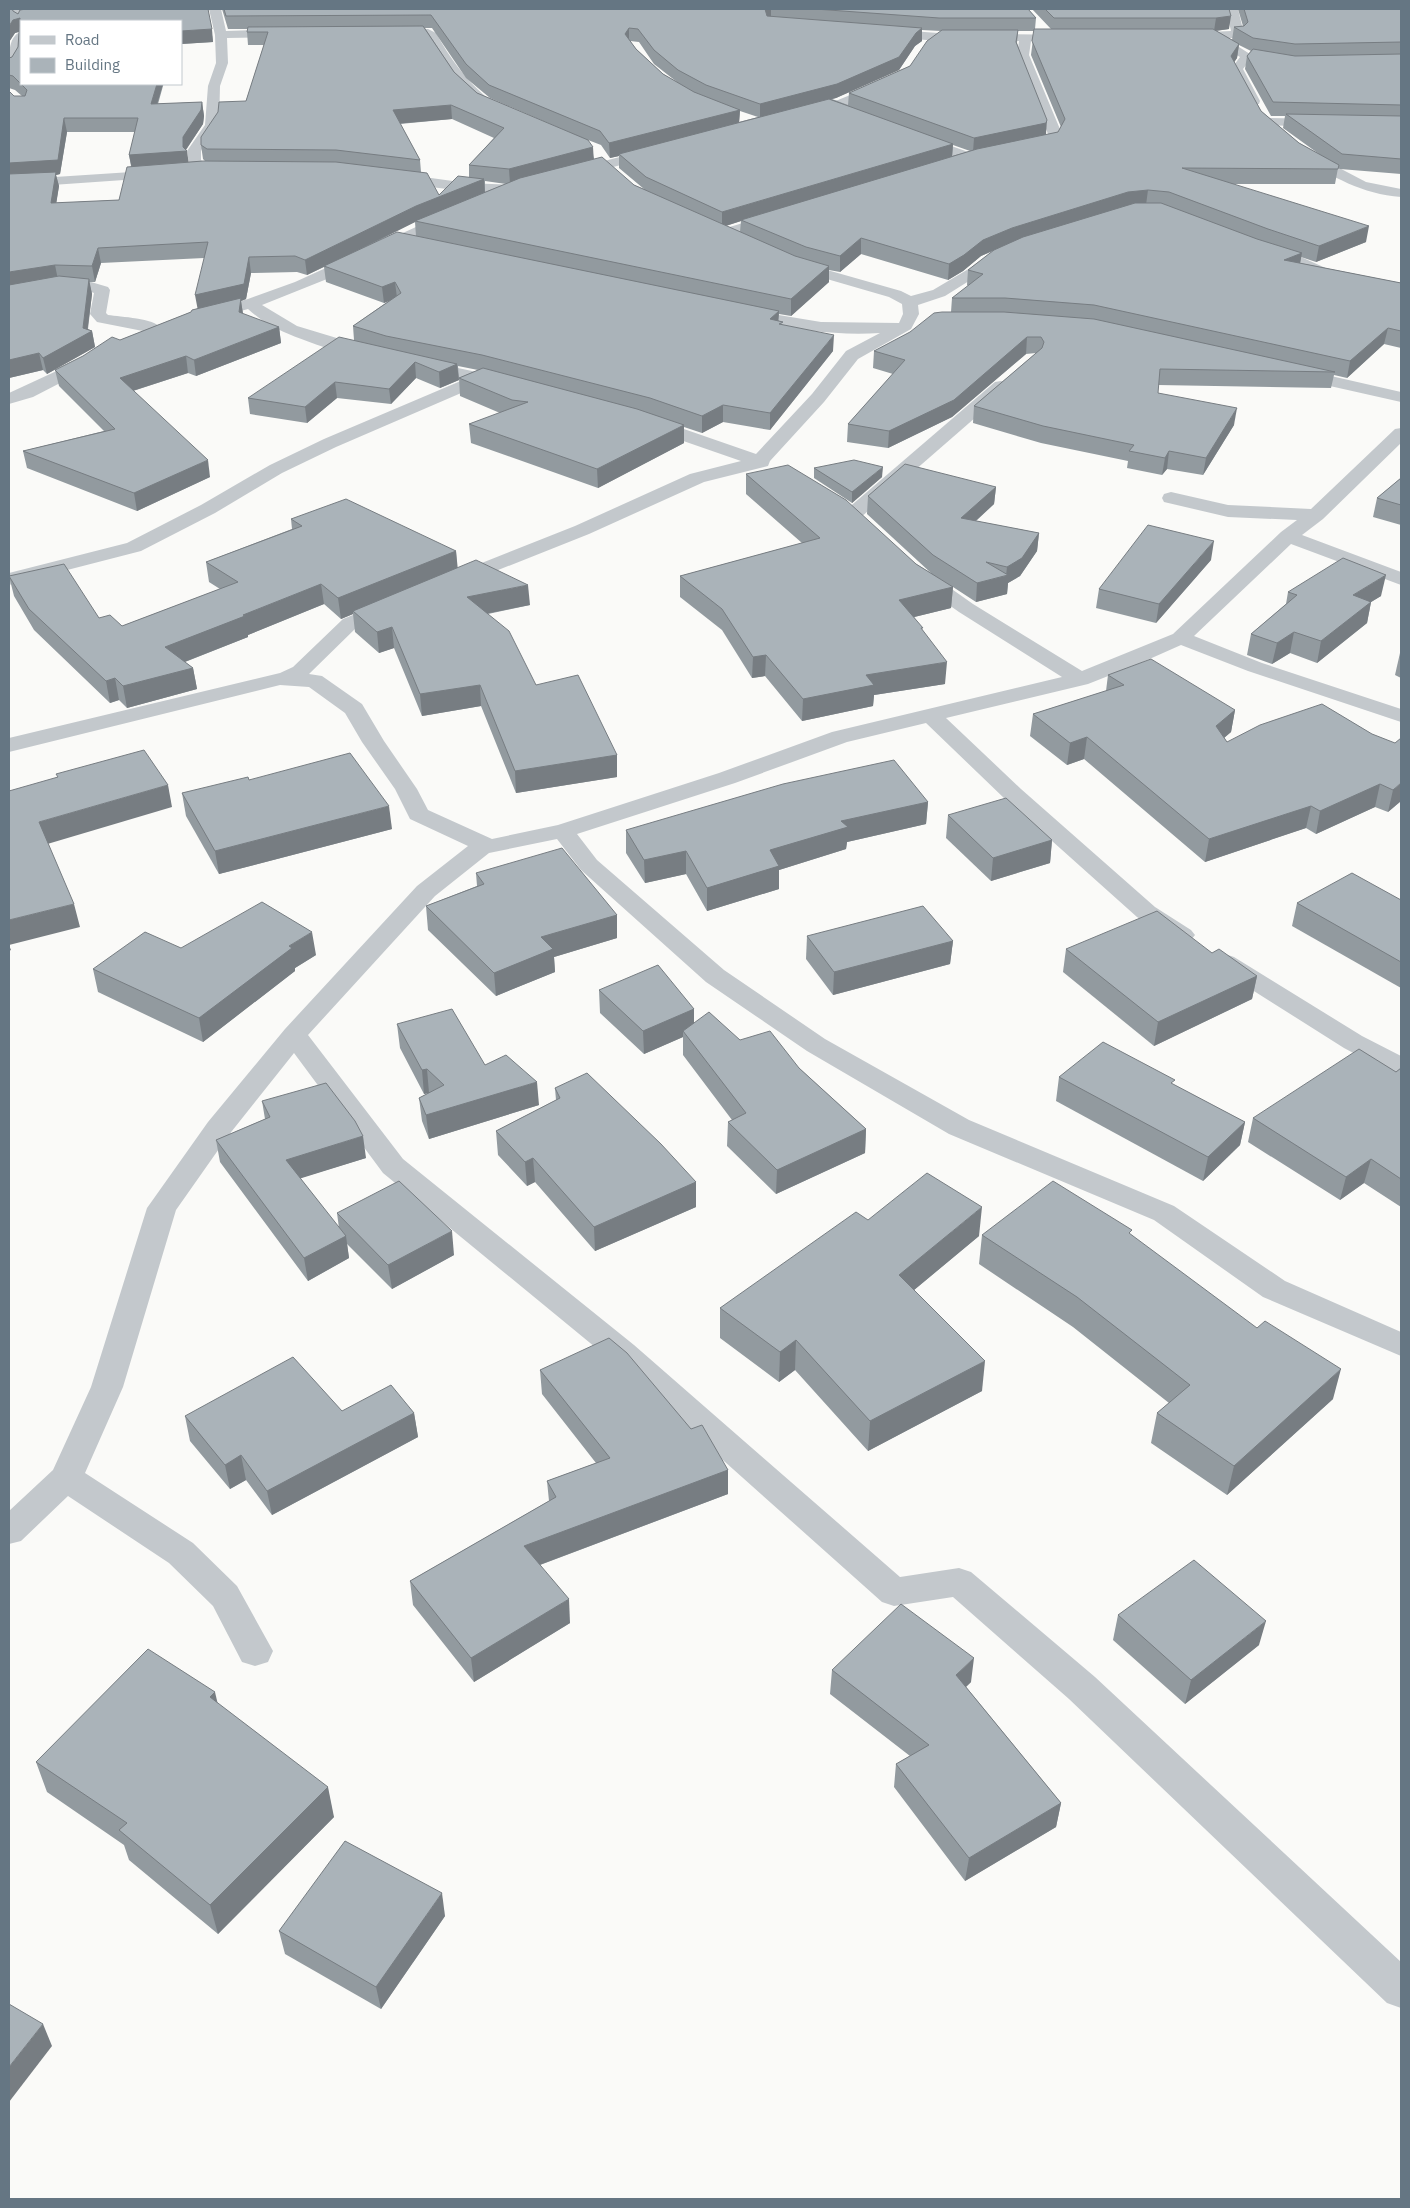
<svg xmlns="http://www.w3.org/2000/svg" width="1410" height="2208" font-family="'IBM Plex Sans',sans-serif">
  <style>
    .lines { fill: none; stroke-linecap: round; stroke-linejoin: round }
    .minor { fill: #c3c8cc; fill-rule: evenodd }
    .wall { fill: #929a9f; fill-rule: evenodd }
    .shaded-wall { fill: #777d82 }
    .building { fill: #aab3b9; stroke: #777d82 }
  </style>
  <rect width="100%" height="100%" fill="#fafaf8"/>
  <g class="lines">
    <g class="minor">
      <polygon points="9,9 21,9 27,21 21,21 21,25 17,23"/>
      <polygon points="209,9 221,9 226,31 285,29 291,33 285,37 227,38 228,63 220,86 219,125 205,142 201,151 201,160 212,170 205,174 189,164 187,151 205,125 208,86 216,63 215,35"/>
      <polygon points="1226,9 1238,9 1244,34 1238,38 1225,38 1253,56 1243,69 1260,101 1259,104 1249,104 1231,69 1240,57 1210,39 1187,41 1181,37 1187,33 1231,31"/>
      <path d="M428 29 436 33C450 58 464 78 486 97L487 100 486 103H476L457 85 425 37 390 38 384 34 390 30Z"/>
      <polygon points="884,29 938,33 1073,35 1075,38 1073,41 1069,42 1031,41 1029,55 1062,134 1056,145 1025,153 1018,149 1020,146 1046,139 1048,134 1017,55 1019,41 938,41 880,36 880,30"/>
      <path d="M21 32C22 43 22 68 9 71 9 60 7 36 21 32Z"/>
      <polygon points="882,82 888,86 886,89 847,106 805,116 798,112 800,109 838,100"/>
      <polygon points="1265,118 1322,119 1329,123 1322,127 1260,125 1258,122"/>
      <polygon points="917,134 977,155 979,158 972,162 967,161 912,141 910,138 912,135"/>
      <polygon points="654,148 659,149 661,152 659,155 575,177 568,173 570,170"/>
      <path d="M1305 150 1366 182 1401 189V197C1362 194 1333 177 1300 157L1298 154 1300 151Z"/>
      <polygon points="162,170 169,174 167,177 9,188 9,180"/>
      <path d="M395 173 467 183 515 185 522 189C513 201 408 184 390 180L388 177Z"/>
      <path d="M449 212 454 213 456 216 454 219 337 275 262 305 297 326 373 349 375 353 373 357C357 361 286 335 270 325 262 321 255 315 248 309L205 321 197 316 199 313 248 299 295 282Z"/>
      <polygon points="777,213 784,217 782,220 721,238 714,234 716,231"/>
      <polygon points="1265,246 1301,257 1339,274 1401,288 1401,298 1329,281 1291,263 1260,254 1257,251"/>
      <path d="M999 251 1007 256 1004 259 945 296 918 305 919 314 911 329 858 359 824 402 770 461 768 466 704 482 589 534 463 584H449L446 580 449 576 575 526 690 474 741 461 643 427 640 423 643 419H655L756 454 812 394 846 351 880 333C835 336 787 329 742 318L740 315 742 312 748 310 821 322 899 323 903 314 902 304 889 297 789 268 786 265 789 262H799L901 291 911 296 933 290Z"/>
      <path d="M67 280 91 282 108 287 110 290 106 313 108 315C121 317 154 318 161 328L153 333 97 322 90 314 94 293 89 291H55L9 300V290Z"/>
      <polygon points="89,356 95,357 97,361 95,365 33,397 9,404 9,393"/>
      <path d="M421 361C436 364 507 376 513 384L510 388 504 389 482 384 336 447 282 473 215 513 141 551 9 585V573L127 543 201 505 270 465 324 439 463 380 415 370 413 366 415 362Z"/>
      <polygon points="1296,368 1401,392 1401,402 1290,377 1288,373 1290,369"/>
      <polygon points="1001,381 1007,382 1010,386 1007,390 860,518 846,518 844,514 846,510 995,382"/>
      <polygon points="1401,428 1401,443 1323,519 1302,535 1401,572 1401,585 1291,544 1194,636 1262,663 1401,709 1401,722 1248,671 1181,645 1136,665 1088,684 946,718 1021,789 1155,907 1191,930 1195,935 1191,940 1182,943 1173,940 1137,917 1005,799 926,723 847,742 735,783 577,834 597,860 724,970 825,1039 969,1120 1174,1206 1285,1281 1401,1332 1401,1356 1263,1297 1154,1220 949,1134 807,1051 706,982 581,870 557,839 489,853 435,896 308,1035 403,1159 634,1345 900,1577 959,1568 971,1572 1095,1677 1401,1962 1401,2008 1387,2003 1069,1699 953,1597 894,1606 882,1602 612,1361 383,1173 294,1053 228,1136 176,1210 123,1387 85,1473 193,1543 237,1586 273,1651 268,1662 255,1666 242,1662 213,1606 169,1563 68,1496 21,1541 9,1544 9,1511 53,1470 91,1387 147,1208 152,1201 208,1122 285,1029 417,886 468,846 410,819 395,789 362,742 345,713 309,687 280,685 9,752 9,738 280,673 293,667 343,619 388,601 395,603 398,607 395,611 357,627 309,674 322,676 362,704 384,741 417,789 428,810 492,839 558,825 719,773 832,732 1062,677 959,612 915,581 912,577 915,573 929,573 973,604 1082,671 1173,634 1281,532 1297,520 1228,517 1164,502 1162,498 1164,494 1171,492 1228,505 1311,509 1395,429"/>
      <polygon points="1225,954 1234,957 1362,1036 1401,1056 1401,1076 1391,1073 1344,1048 1216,967 1212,962 1216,957"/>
    </g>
  </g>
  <g class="wall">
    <path d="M23 9H208L213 42 181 44V21L158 104 202 102 204 116 203 124 186 150 188 162 205 161 203 159 201 145 246 101 264 45H248L247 32 248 29H228L222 9H1028L1036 18 1035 29H1051L1032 9H1229V29L1216 31 1232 40 1234 27 1243 26 1238 9H1401V174L1340 169 1338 168 1335 184H1231L1366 242 1316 262 1301 257 1300 263 1401 283V348L1384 344 1347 378 1334 375 1331 388 1158 385V393L1234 425 1203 475 1167 469 1162 475 1127 468 1128 461 1041 443 973 423 974 406 1036 353 1026 354 952 417 888 448 847 442 848 424 893 374 873 368 874 351 951 312 952 298 968 286 967 285 968 270 993 251 981 256 963 271 948 280 861 254 840 272 829 270V282L791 316 779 314 778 320 783 325 833 351 770 430 723 422 702 433 684 427V443L598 488 471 443 469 424 500 413 460 396 459 378 478 370 458 366 459 380 440 388 416 378 391 404 337 398 307 423 250 414 248 398 354 340 353 326 390 300 384 303 326 282 324 267 307 275 297 272 251 273 246 299 241 301 243 314 279 327 281 343 196 376 188 373 133 391 210 477 137 511 27 468 23 451 104 431 59 386 55 370 120 340 191 312 198 308 204 258 101 263 95 282H89L92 294 88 329 92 331 95 347 47 374 43 370 9 378 14 96H22L15 90 9 88V58L12 57 18 47 19 32 15 33 9 42 13 11 18 14ZM425 28H432L466 78 490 98 578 136 477 93 454 72ZM922 30 941 31 910 66 849 93 848 105 832 99 836 98 899 70 915 46 922 41ZM1018 31H1034L1031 55 1061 127 1058 132 1046 135 1017 43ZM630 41 639 42 654 64 677 82 663 74 636 49ZM1239 45 1251 51 1247 56 1245 69 1271 116H1285L1283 128 1319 154 1299 143 1261 111 1234 62 1237 58ZM740 111 758 117 739 122ZM452 119 494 138 469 165V177L439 195 421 172 420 160 400 124ZM67 132H135L129 155 131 166 119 200 56 203 59 186 56 175 60 174ZM588 140 601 145 610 158 619 156V168L644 189 634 185 594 159ZM953 145 970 151 952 156ZM485 181 506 184 485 192ZM741 221 740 232 726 226ZM415 222 416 236 366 247Z"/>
    <polygon points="814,468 882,477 852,503 814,478"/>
    <polygon points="746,474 916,564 931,573 867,514 868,496 996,487 994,504 976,521 1039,533 1037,551 1020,576 1008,583 1007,594 976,602 953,587 951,608 914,617 923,631 945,684 874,695 873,706 802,721 765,676 752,678 722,630 680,597 680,576 802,543 746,494"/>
    <polygon points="1401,478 1401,525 1373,517 1377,498"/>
    <polygon points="291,519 456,551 457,568 530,605 488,614 536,685 617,755 617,777 516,793 481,706 422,716 394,648 379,653 355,632 353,614 341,619 324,604 248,635 248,637 185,662 193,668 197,689 127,708 119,700 110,703 34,630 14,596 9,576 99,618 122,626 220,589 209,582 206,562 292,529"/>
    <polygon points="1211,560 1156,623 1096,608 1099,589"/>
    <polygon points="1288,592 1381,596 1371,602 1367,623 1317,663 1290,653 1272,664 1247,655 1251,634 1286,604"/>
    <polygon points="1401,652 1401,678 1395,675 1400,653"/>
    <polygon points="1108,675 1235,710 1231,732 1224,738 1227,742 1372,734 1401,801 1388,812 1375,807 1316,834 1306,828 1205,862 1084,759 1067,765 1030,736 1033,714 1106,691"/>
    <polygon points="249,780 392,829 219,874 186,816 182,793"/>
    <polygon points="928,802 926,824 847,842 846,849 779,870 779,889 707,911 686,874 645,883 626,853 626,830"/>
    <polygon points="948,815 1052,840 1050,863 991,881 946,838"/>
    <polygon points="476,873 617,915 617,938 554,957 555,972 496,996 428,930 426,906 477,886"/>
    <polygon points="1401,900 1401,988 1292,926 1297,903"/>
    <polygon points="807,936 953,941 950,964 833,995 806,959"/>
    <polygon points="1066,949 1212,953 1257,976 1252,999 1154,1046 1063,972"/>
    <polygon points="316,955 295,968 295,971 203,1042 98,992 93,969"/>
    <polygon points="599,990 694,1009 694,1023 740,1040 799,1068 866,1129 865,1153 776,1194 727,1146 728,1122 732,1120 683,1055 683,1037 644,1054 600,1013"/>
    <polygon points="397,1024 485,1065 539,1105 429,1139 422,1121 419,1098 429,1093 424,1094 400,1048"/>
    <polygon points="1401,1068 1401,1207 1364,1183 1340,1200 1248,1142 1253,1118 1396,1072"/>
    <polygon points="1059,1077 1174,1085 1245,1122 1240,1145 1203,1181 1056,1101"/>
    <polygon points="555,1088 696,1182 696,1207 595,1251 535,1182 527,1186 498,1155 496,1131 556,1100"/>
    <polygon points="262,1101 366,1158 300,1178 339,1228 337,1213 454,1255 392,1289 347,1244 349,1258 308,1281 220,1162 216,1140 265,1119"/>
    <polygon points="868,1220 979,1236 914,1290 982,1391 868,1451 795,1370 779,1382 720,1338 720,1308"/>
    <polygon points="982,1235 1131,1235 1333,1399 1227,1495 1151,1443 1157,1413 1169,1403 1073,1327 979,1264"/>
    <polygon points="540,1370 691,1429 728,1470 728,1494 540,1565 570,1623 474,1682 413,1605 410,1581 549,1501 547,1481 596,1463 542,1394"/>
    <polygon points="342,1411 414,1413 418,1437 272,1515 246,1480 230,1489 190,1441 185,1416"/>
    <polygon points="1118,1615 1259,1645 1185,1704 1113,1640"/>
    <polygon points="832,1670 971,1682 966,1687 1061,1803 1056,1827 965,1881 894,1787 896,1764 910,1756 830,1694"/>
    <polygon points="217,1703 334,1817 218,1934 129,1860 124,1845 47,1792 36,1762"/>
    <polygon points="445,1916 381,2009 285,1954 279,1931"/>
  </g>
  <g class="shaded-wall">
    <polygon points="765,9 771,9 771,18 765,21"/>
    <polygon points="1231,16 1229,29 1214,31 1216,18"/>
    <polygon points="20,18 21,31 15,33 9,42 9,47 9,26 13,20"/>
    <polygon points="629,28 629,41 625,34"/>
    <polygon points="922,28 922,41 915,46 899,70 836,98 760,118 760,104"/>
    <polygon points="212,29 213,42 181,44 181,31"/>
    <polygon points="1239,44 1237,58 1229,70 1231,56"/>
    <polygon points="157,84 163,84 153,118 151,104"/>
    <polygon points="202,102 204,116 203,124 185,151 187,151 189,165 132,169 129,155 183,147 183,137"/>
    <polygon points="451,105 452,119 394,124 393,110"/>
    <polygon points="740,110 739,124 619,154 619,156 610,158 609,143"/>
    <polygon points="64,118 67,132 60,174 56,175 59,186 54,218 9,179 9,163"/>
    <polygon points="1047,120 1046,134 1045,137 973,152 974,138"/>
    <polygon points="953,144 952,158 741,220 741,221 722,227 722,212"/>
    <polygon points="593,147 594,162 510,184 509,169"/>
    <polygon points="484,179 485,194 415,221 415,222 307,275 305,260 416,206"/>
    <polygon points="1148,190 1146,205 1010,243 981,256 963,271 948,280 949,264 983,240 1012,228 1128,192"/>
    <polygon points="1369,226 1366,242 1316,262 1319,246"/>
    <polygon points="861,238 861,254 840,272 840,256"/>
    <polygon points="98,248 101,263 95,282 92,266"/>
    <polygon points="1302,253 1299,269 1284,260"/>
    <polygon points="249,257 251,273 246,299 241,301 243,314 198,311 195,295"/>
    <polygon points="55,265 58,280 9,288 9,272"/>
    <polygon points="829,266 829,282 791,316 791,299"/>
    <polygon points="89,279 92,294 87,333 92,331 95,347 47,374 43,358 83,328"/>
    <polygon points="395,282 397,298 384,303 382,287"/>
    <polygon points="779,311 778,327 770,319"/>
    <polygon points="279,327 281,343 196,376 194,360"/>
    <polygon points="1388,328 1384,344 1347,378 1350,361"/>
    <polygon points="834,335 833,351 770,430 770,413"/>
    <polygon points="1027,337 1026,354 952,417 888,448 889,431"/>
    <polygon points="39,353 43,370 9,378 9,360"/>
    <polygon points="186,356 188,373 123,394 120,378"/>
    <polygon points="415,362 416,378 391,404 389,389"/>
    <polygon points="457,364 459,380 440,388 439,372"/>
    <polygon points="335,382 337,398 307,423 305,407"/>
    <polygon points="723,405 723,422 702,433 702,416"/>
    <polygon points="1237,408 1234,425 1203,475 1206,458"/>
    <polygon points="684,425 684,443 598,488 597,469"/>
    <polygon points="1169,451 1167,469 1162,475 1165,458"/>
    <polygon points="208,460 210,477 137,511 134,493"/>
    <polygon points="883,467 882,477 852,503 852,492"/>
    <polygon points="996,487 994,504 959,536 961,518"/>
    <polygon points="1039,533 1037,551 1020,576 1008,583 1007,594 976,602 977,583 1006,576 1007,567"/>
    <polygon points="1214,541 1211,560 1156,623 1159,604"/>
    <polygon points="456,551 458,571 353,611 353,614 341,619 338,598"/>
    <polygon points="1386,575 1381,596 1348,616 1353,595"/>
    <polygon points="321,584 324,604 248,635 248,637 169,668 165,647 243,615"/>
    <polygon points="528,585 530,605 469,617 467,597"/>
    <polygon points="953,587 951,608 898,621 899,600"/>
    <polygon points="1371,602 1367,623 1317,663 1321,641"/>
    <polygon points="392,627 394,648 379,653 377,632"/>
    <polygon points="1294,632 1290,653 1272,664 1277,643"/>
    <polygon points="766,655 765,676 752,678 753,657"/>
    <polygon points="947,662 945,684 874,695 873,706 802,721 803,699 866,675"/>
    <polygon points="193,668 197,689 127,708 123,686"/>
    <polygon points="115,678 119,700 110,703 106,681"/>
    <polygon points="480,685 481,706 422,716 420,694"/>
    <polygon points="1235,710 1231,732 1212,748 1216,726"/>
    <polygon points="1087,737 1084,759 1067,765 1070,743"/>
    <polygon points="617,755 617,777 516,793 515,771"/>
    <polygon points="1401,783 1401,801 1388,812 1393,790"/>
    <polygon points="1380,784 1375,807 1316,834 1320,811"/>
    <polygon points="168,785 172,807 44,845 39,822"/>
    <polygon points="928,802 926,824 847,842 846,849 779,870 779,889 707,911 707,888 770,850 841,821"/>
    <polygon points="389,806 392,829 219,874 215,851"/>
    <polygon points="1311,806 1306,828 1205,862 1209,839"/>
    <polygon points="1052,840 1050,863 991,881 993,858"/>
    <polygon points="686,851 686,874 645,883 644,860"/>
    <polygon points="74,904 80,927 9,945 11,950 9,951 9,920"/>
    <polygon points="617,915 617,938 554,957 555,972 496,996 494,973 541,937"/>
    <polygon points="312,932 316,955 295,968 295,971 203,1042 199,1018 289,946"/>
    <polygon points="953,941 950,964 833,995 834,972"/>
    <polygon points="1257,976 1252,999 1154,1046 1158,1022"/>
    <polygon points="694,1009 694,1032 683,1031 683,1037 644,1054 643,1031"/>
    <polygon points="427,1069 429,1093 424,1094 422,1070"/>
    <polygon points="537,1082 539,1105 429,1139 426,1115"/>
    <polygon points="1245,1122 1240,1145 1203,1181 1208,1157"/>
    <polygon points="866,1129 865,1153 776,1194 777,1170"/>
    <polygon points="363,1136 366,1158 289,1182 286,1160"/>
    <polygon points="533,1158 535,1182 527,1186 525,1162"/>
    <polygon points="1371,1159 1364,1183 1340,1200 1346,1177"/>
    <polygon points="696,1182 696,1207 595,1251 594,1227"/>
    <polygon points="982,1207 979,1236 896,1305 899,1275"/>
    <polygon points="452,1231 454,1255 392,1289 388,1265"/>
    <polygon points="346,1236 349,1258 308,1281 304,1258"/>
    <polygon points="796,1340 795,1370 779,1382 780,1352"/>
    <polygon points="985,1361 982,1391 868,1451 870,1421"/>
    <polygon points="1341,1369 1333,1399 1227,1495 1234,1466"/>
    <polygon points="414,1413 418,1437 272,1515 267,1491"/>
    <polygon points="241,1455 246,1480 230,1489 225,1465"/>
    <polygon points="728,1470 728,1494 526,1570 524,1546"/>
    <polygon points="569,1599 570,1623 474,1682 471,1658"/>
    <polygon points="1266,1621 1259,1645 1185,1704 1191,1680"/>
    <polygon points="974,1658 971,1682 953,1699 956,1675"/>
    <polygon points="215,1692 222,1722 210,1697"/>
    <polygon points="328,1787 334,1817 218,1934 210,1905"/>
    <polygon points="1061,1803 1056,1827 965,1881 969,1858"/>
    <polygon points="442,1893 445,1916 381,2009 376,1987"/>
    <polygon points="43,2024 52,2046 9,2102 9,2067"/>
  </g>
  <g class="building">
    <polygon points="9,9 12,9 13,11 18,14 20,10 26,9 208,9 212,29 181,31 181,21 21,21 21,84 13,76 9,75 9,58 12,57 18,47 20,18 13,20 9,26"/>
    <polygon points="224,9 765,9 767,16 922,28 916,33 899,57 837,84 760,104 706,85 678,70 654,50 638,29 629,28 625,34 636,49 663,74 694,92 740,110 609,143 600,131 489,85 466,64 431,15 226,16"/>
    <polygon points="815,9 1028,9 1036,18 939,18"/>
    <polygon points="1045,9 1229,9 1231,16 1216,18 1054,18"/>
    <polygon points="1244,9 1401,9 1401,42 1295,44 1253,38 1234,27 1244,26 1248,22"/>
    <polygon points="423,26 454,72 477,93 588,140 593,147 509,169 469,165 504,128 451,105 393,110 420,160 336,150 207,149 201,145 201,137 218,112 219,102 246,101 268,32 247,32 248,27"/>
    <polygon points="1034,29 1213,29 1239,44 1231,56 1261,111 1299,143 1339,165 1338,169 1182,168 1369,226 1319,246 1268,229 1169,192 1148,190 1128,192 1012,228 983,240 964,255 949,264 861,238 840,256 806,247 741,220 977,149 1058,132 1065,119 1032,41"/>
    <polygon points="942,30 1018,30 1016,42 1047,120 1046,123 974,138 849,93 910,66 927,41"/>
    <polygon points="1253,49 1295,56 1401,54 1401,105 1273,102 1247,56"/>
    <polygon points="21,84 157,84 151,104 202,102 201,110 183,137 183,147 187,151 129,155 138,118 64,118 58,160 9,163 9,91 14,96 25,96 27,90"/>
    <polygon points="829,99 953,144 722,212 646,177 619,154"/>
    <polygon points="1286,114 1401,116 1401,159 1342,154"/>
    <polygon points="602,157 634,185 795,256 829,266 791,299 415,221 520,178"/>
    <polygon points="203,161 336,162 427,173 439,195 458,176 484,179 416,206 305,260 295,256 249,257 244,284 195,295 208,242 98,248 92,266 55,265 9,272 9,174 56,172 51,203 119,200 127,167"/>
    <polygon points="1135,203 1161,203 1257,239 1302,253 1284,260 1401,283 1401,331 1388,328 1350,361 1094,305 1005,298 952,298 983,274 968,270 994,250 1023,237"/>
    <polygon points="397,232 779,311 770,319 783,322 779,324 834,335 770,413 723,405 702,416 650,398 482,355 386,336 353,326 401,293 395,282 382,287 324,266"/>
    <polygon points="59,276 89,279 83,328 92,331 43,358 39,353 9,360 9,285"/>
    <polygon points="241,298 239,312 279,327 194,360 186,356 120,378 208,460 134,493 23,451 115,429 55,370 83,356 112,337 120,340 191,312 192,310"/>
    <polygon points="942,312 1004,312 1094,319 1335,372 1160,369 1158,393 1237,408 1206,458 1169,451 1165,458 1129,451 1134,445 1043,426 974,406 1042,348 1044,342 1041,337 1027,337 954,400 889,431 848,424 905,360 874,351 910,332 934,313"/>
    <polygon points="339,337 457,364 439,372 415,362 389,389 335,382 305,407 248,398"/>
    <polygon points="483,368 637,409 684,425 597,469 469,424 528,402 512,400 459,378"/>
    <polygon points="854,460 883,467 852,492 814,468"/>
    <polygon points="905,464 996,487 961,518 1039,533 1022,558 1007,567 986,562 1008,575 977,583 933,555 868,496"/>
    <polygon points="788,465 846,500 916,564 953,587 899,600 923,628 921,628 947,662 866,675 874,685 803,699 766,655 753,657 722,609 680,576 820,538 746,474"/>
    <polygon points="1401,478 1401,505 1377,498"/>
    <polygon points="346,499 456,551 338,598 321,584 243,615 245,616 165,647 193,668 123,686 115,678 106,681 29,609 9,576 64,564 99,618 110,615 122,626 238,582 206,562 302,526 291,519"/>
    <polygon points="1148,525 1214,541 1159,604 1099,589"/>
    <polygon points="1343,558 1386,575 1353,595 1371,602 1321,641 1294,632 1277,643 1251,634 1297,595 1288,592"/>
    <polygon points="476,560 528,585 467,597 509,631 536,685 578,675 617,755 515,771 480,685 420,694 392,627 377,632 353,611"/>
    <polygon points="1151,659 1235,710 1216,726 1227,742 1260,725 1322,704 1372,734 1395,743 1401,738 1401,783 1393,790 1380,784 1320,811 1311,806 1209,839 1087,737 1070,743 1033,714 1124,685 1108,675"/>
    <polygon points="144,750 168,785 39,822 74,904 9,920 9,791 58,777 56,774"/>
    <polygon points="350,753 389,806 215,851 182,793 248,777 249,780"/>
    <polygon points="894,760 928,802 841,821 848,827 770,850 779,866 707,888 686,851 644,860 626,830 783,784"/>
    <polygon points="1006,798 1052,840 993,858 948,815"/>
    <polygon points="562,848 617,915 541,937 553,949 494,973 426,906 484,884 476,873"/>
    <polygon points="1352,873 1401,900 1401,962 1297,903"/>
    <polygon points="262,902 312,932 289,946 292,948 199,1018 93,969 145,932 181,948"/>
    <polygon points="923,906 953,941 834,972 807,936"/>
    <polygon points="1157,911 1212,953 1219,949 1257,976 1158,1022 1066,949"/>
    <polygon points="658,965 694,1009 643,1031 599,990"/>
    <polygon points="452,1009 485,1065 506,1055 537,1082 426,1115 419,1098 444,1085 427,1069 422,1070 397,1024"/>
    <polygon points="709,1012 740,1040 770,1031 799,1068 866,1129 777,1170 728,1122 746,1113 683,1031"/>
    <polygon points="1103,1042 1175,1080 1171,1083 1245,1122 1208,1157 1059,1077"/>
    <polygon points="1359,1049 1396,1072 1401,1068 1401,1179 1371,1159 1346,1177 1253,1118"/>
    <polygon points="587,1073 661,1144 696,1182 594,1227 533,1158 525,1162 496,1131 560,1098 555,1088"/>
    <polygon points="326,1083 355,1121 363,1136 286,1160 346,1236 304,1258 216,1140 270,1117 262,1101"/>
    <polygon points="927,1173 982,1207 899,1275 985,1361 870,1421 796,1340 780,1352 720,1308 856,1212 868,1220"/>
    <polygon points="399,1181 452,1231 388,1265 337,1213"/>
    <polygon points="1053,1181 1132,1230 1129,1233 1257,1328 1265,1321 1341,1369 1234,1466 1157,1413 1190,1385 1077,1297 982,1235"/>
    <polygon points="609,1338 627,1353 691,1429 702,1425 728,1470 524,1546 569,1599 471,1658 410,1581 556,1497 547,1481 610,1458 540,1370"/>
    <polygon points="293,1357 342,1411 391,1385 414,1413 267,1491 241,1455 225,1465 185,1416"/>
    <polygon points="1194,1560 1266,1621 1191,1680 1118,1615"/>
    <polygon points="901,1604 974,1658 956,1675 1061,1803 969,1858 896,1764 929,1745 832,1670"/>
    <polygon points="148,1649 215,1692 210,1697 328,1787 210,1905 119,1830 127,1823 36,1762"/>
    <polygon points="345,1841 442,1893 376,1987 279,1931"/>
    <polygon points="9,2004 43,2024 9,2067"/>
  </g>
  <rect width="1410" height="2208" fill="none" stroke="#657683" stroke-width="20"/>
  <rect x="20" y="20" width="162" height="65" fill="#ffffff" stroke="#c1c8cd"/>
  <rect x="30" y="36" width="25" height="8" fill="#c3c8cc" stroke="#c1c8cd"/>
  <text x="65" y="45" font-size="15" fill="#657683">Road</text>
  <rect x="30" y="58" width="25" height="15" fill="#aab3b9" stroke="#c1c8cd"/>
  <text x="65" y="70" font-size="15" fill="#657683">Building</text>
</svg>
